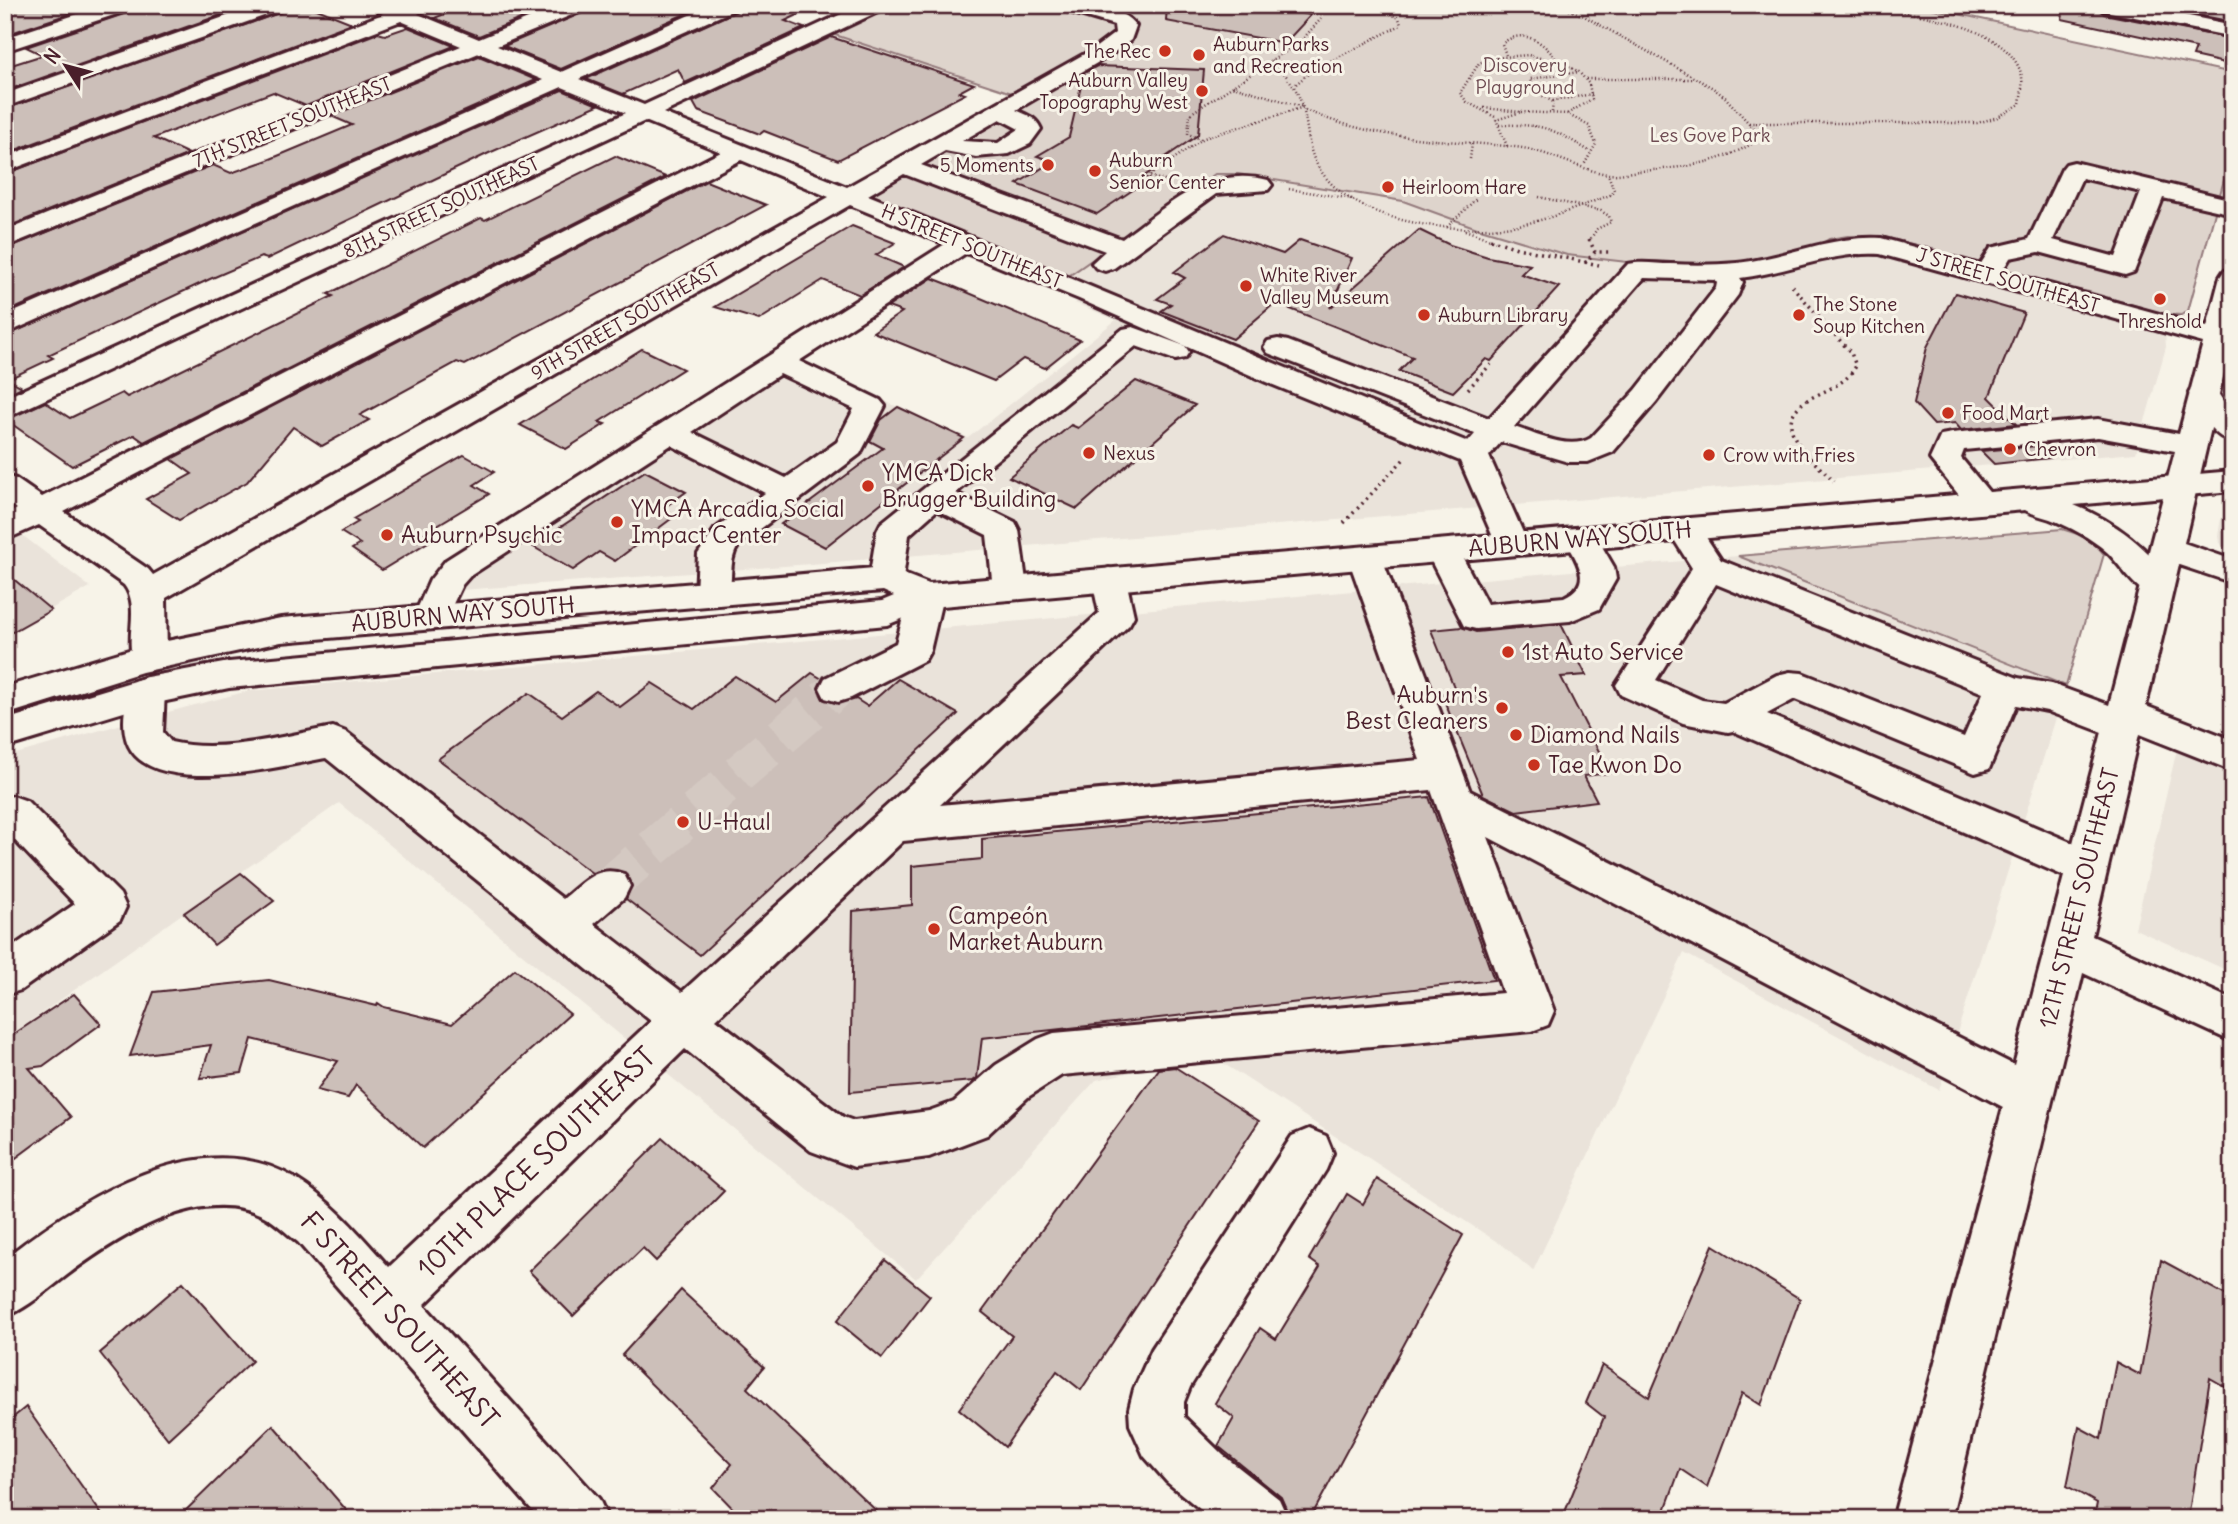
<svg xmlns="http://www.w3.org/2000/svg" width="2238" height="1524" font-family="Delius,sans-serif">
  <style>
    .built { fill: #eae3da }
    .green { fill: #ded4cc; stroke: #947a7c; stroke-width: 2 }
    .building { fill: #ccbfb9; stroke: #4a1f2b; stroke-width: 2 }
    .lines { fill: none; stroke-linecap: round; stroke-linejoin: round }
    .minor-tunnel { stroke: #d4c9c2; stroke-width: 38; stroke-dasharray: 38 19; stroke-linecap: butt }
    .minor-casing { stroke: #4a1f2b; stroke-width: 6 }
    .major-casing { stroke: #4a1f2b; stroke-width: 6 }
    .path-far1 { stroke: #4a1f2b; stroke-width: 2.5; stroke-dasharray: 1 2.5; stroke-linecap: butt }
    .path { stroke: #4a1f2b; stroke-width: 3.5; stroke-dasharray: 2 4.5; stroke-linecap: butt }
    .minor { fill: #f7f3e8; fill-rule: evenodd }
    .major { fill: #f7f3e8; fill-rule: evenodd }
    .poi-dot { fill: #c8321e; stroke: #f7f3e8; stroke-width: 2.5 }
    .labels { text-anchor: middle; stroke-width: 6; stroke-linejoin: round; paint-order: stroke }
    .far-poi-label { font-size: 19px; fill: #4a1f2b; stroke: #f7f3e8; text-anchor: start }
    .far-park-label { font-size: 19px; fill: #6f4c53; stroke: #f7f3e8 }
    .far-street-label { font-size: 19px; fill: #4a1f2b; stroke: #f7f3e8 }
    .poi-label { font-size: 23px; fill: #4a1f2b; stroke: #f7f3e8; text-anchor: start }
    .street-label { font-size: 23px; fill: #4a1f2b; stroke: #f7f3e8 }
    .near-street-label { font-size: 28px; fill: #4a1f2b; stroke: #f7f3e8 }
  </style>
  <rect width="100%" height="100%" fill="#f7f3e8"/>
  <filter id="ink" filterUnits="userSpaceOnUse"><feTurbulence type="fractalNoise" baseFrequency=".0143" numOctaves="2"/><feDisplacementMap in="SourceGraphic" scale="14" xChannelSelector="R" yChannelSelector="G"/><feConvolveMatrix kernelMatrix="1 2 1 2 8 2 1 2 1" color-interpolation-filters="sRGB"/></filter>
  <g filter="url(#ink)">
    <g class="built">
      <polygon points="1216,174 1238,174 1403,201 1477,228 1566,255 1821,242 1848,236 1888,238 1936,250 1961,262 2025,281 2089,292 2164,314 2166,347 2136,453 811,564 461,590 472,571 794,361 968,438 1116,320 1075,303 1087,293 1060,282"/>
      <polygon points="2233,512 2233,557 2227,555 2228,549 2219,543 2218,535 2221,519"/>
      <polygon points="5,522 90,587 5,635"/>
      <polygon points="1738,556 2066,686 1939,1090 1684,953 1533,1271 1505,1247 1209,1054 1096,1080 916,1279 339,803 5,1039 5,757 115,726 248,691"/>
      <polygon points="2177,749 2233,771 2233,973 2135,929"/>
    </g>
    <g class="green">
      <polygon points="892,5 1916,5 2233,73 2233,147 2188,311 2181,315 2164,314 2089,292 2025,281 1961,262 1936,250 1888,238 1848,236 1829,239 1812,250 1747,264 1627,262 1567,255 1477,228 1403,201 1238,174 1215,174 1060,282 846,195 1021,96 832,34"/>
      <polygon points="2062,529 2090,538 2104,554 2066,686 1738,556"/>
    </g>
    <g class="building">
      <polygon points="5,5 96,5 5,35"/>
      <polygon points="136,5 249,5 5,91 5,67 43,55 26,47 133,11"/>
      <polygon points="288,5 307,5 352,23 5,154 5,109 285,11"/>
      <polygon points="469,5 554,5 479,36 434,18"/>
      <polygon points="590,5 705,5 561,69 504,46 587,11"/>
      <polygon points="740,5 819,5 785,21 804,28 685,83 678,69 623,94 586,79 737,11"/>
      <polygon points="1167,5 1256,5 1311,15 1285,43 1166,21"/>
      <polygon points="2064,5 2093,5 2104,14 2233,39 2233,65 2193,56 2196,48 2062,19"/>
      <polygon points="2149,5 2233,5 2233,22"/>
      <polygon points="408,27 454,46 306,106 273,92 154,138 189,154 5,228 5,174 378,33 385,35"/>
      <polygon points="831,37 974,84 959,92 965,94 838,160 764,131 760,134 698,111 693,102"/>
      <polygon points="479,56 536,80 5,313 5,249 213,165 231,173 268,160 352,125 331,116"/>
      <polygon points="1097,66 1204,70 1198,135 1157,163 1162,164 1143,177 1149,179 1097,214 1017,184 1053,161 1037,156 1069,137 1084,73"/>
      <polygon points="562,90 598,105 489,153 267,259 261,257 210,279 48,355 53,358 8,379 22,387 5,395 5,336"/>
      <polygon points="615,156 666,177 144,442 134,435 72,466 6,420 45,402 70,418 122,393 127,397 333,296 328,294 481,218 485,220"/>
      <polygon points="706,181 766,205 465,365 457,362 360,415 369,420 322,446 293,427 247,482 179,520 146,499 192,474 171,459"/>
      <polygon points="852,226 895,243 876,255 904,267 860,295 823,280 759,320 715,307"/>
      <polygon points="1419,230 1450,245 1488,257 1530,265 1521,274 1559,287 1491,361 1486,359 1453,392 1399,371 1413,357 1275,303 1233,339 1161,311 1171,304 1157,299 1185,278 1174,272 1224,234 1283,254 1300,240 1352,258 1330,308"/>
      <polygon points="932,278 950,285 1080,340 1045,368 1023,359 994,381 873,332 902,312 888,307"/>
      <polygon points="1955,293 2024,313 1989,397 2016,424 1961,430 1955,423 1934,425 1914,403 1927,347"/>
      <polygon points="642,349 683,369 599,422 605,424 566,449 520,425"/>
      <polygon points="1136,381 1195,405 1077,509 1009,477 1071,425 1078,428"/>
      <polygon points="898,407 964,438 825,547 781,524 883,448 870,441 881,420"/>
      <polygon points="2037,446 2050,458 1994,464 1981,451"/>
      <polygon points="464,455 494,472 474,485 489,494 424,533 433,539 382,570 352,549 360,544 341,532 358,522 353,519"/>
      <polygon points="645,471 686,492 662,509 675,516 615,561 599,552 573,570 532,546"/>
      <polygon points="5,572 51,610 5,636"/>
      <polygon points="1561,624 1586,675 1561,677 1610,773 1584,776 1597,801 1516,811 1483,795 1441,693 1456,692 1431,630 1462,627 1476,632"/>
      <polygon points="812,673 822,679 818,689 823,699 837,705 856,699 867,706 898,679 958,714 700,955 626,899 632,885 625,871 606,869 592,873 438,759 529,693 562,716 596,691 620,707 652,683 694,709 735,676 776,702"/>
      <polygon points="1429,797 1494,980 982,1038 977,1078 973,1081 850,1092 853,911 912,905 912,866 982,859 982,839"/>
      <polygon points="241,873 274,901 214,945 184,913"/>
      <polygon points="515,969 570,1014 423,1148 356,1085 348,1098 317,1090 338,1061 252,1039 242,1073 200,1078 211,1045 130,1056 154,992 269,980 377,1006 378,1003 384,1007 452,1024"/>
      <polygon points="74,994 101,1024 43,1066 29,1068 71,1117 5,1166 5,1040"/>
      <polygon points="1175,1067 1259,1121 1081,1390 1057,1371 1005,1447 959,1409 1012,1336 982,1312 1159,1069"/>
      <polygon points="663,1138 724,1191 656,1261 643,1248 573,1316 529,1271"/>
      <polygon points="1377,1179 1463,1235 1310,1519 1298,1519 1287,1511 1281,1497 1218,1446 1234,1418 1215,1403 1260,1328 1276,1339 1320,1267 1309,1259 1347,1194 1363,1204"/>
      <polygon points="1713,1245 1800,1299 1761,1405 1742,1393 1707,1487 1680,1469 1662,1519 1562,1519 1604,1417 1586,1403 1602,1365 1649,1397"/>
      <polygon points="885,1260 930,1296 882,1358 837,1321"/>
      <polygon points="2161,1260 2233,1299 2233,1391 2210,1378 2188,1519 2094,1519 2097,1503 2067,1486 2079,1427 2101,1439 2116,1362 2140,1375"/>
      <polygon points="183,1282 252,1361 168,1439 100,1353"/>
      <polygon points="681,1290 764,1367 747,1388 885,1519 743,1519 713,1488 732,1464 622,1355"/>
      <polygon points="26,1407 105,1519 5,1519 5,1424"/>
      <polygon points="273,1425 354,1519 177,1519"/>
    </g>
    <g class="lines">
      <polyline class="minor-tunnel" points="609,886 838,688"/>
      <g class="minor-casing">
        <g id="minor">
          <polygon points="105,5 134,5 132,9 5,51 5,38"/>
          <polygon points="258,5 286,5 284,9 5,107 5,94"/>
          <path d="M369 5 419 6 422 10 418 14 479 39 562 5H588L586 9 497 46 561 72 712 5H738L736 9 579 79 644 105 861 5H886L884 9 663 113 847 187 1095 48 1115 33 1114 25 1060 9 1058 5C1082 5 1120 4 1136 26L1131 40 1109 56 1016 110C1027 115 1036 117 1041 129L1030 144 1009 154 976 157 945 151 921 165 1122 239C1168 206 1207 165 1268 180L1272 185 1268 190 1216 194 1114 268 1105 271 1096 268 1092 263 1105 251 904 174 868 195C1069 276 1267 362 1468 442L1475 434 1268 353 1264 347 1268 341 1278 339 1288 341 1489 418 1628 264C1642 261 1657 264 1671 264 1693 265 1715 265 1737 263 1786 258 1831 235 1881 238L1980 265 1991 248 2029 239 2062 169 2066 164 2074 162 2233 200V214L2163 198 2134 272 2125 275 2039 252 2010 258 2002 271 2207 327 2220 277 2224 271 2233 269 2232 339 2184 543 2233 560V583L2179 565 2146 706 2233 740V771L2139 734 2092 936 2233 1000V1042L2083 973 1951 1519H1893L2003 1107 1488 837 1554 1011 1548 1025 1532 1031 1062 1075 1028 1097 987 1135 929 1157 854 1167 811 1151 685 1049 424 1305 599 1499 608 1519H540L298 1242C287 1234 276 1222 264 1216 199 1183 117 1238 67 1275 47 1290 29 1307 5 1317V1258C81 1199 200 1120 296 1179 333 1202 360 1235 389 1267L651 1021 326 758C280 766 137 803 125 734 122 717 126 696 134 681L147 677 160 681 165 691 163 732 171 742C222 754 282 736 333 727L346 732 563 899C583 883 596 864 624 874L630 886 624 898 594 924 682 992 1099 613 1092 580 1097 572 1109 568 1121 572 1126 580 1134 616 1129 625 940 805 1420 760 1348 558 1353 550 1365 547 1377 550 1382 558 1470 791 2014 1065 2064 876 1733 731 1728 732 1683 723 1621 695 1616 685 1692 568 1668 530 1672 522 1684 519 1696 522 1721 560 2018 678 2052 684 2109 705 2175 451 2098 437 1964 450 1961 458 1998 503 1993 510 1982 513 1971 510 1930 459 1941 435 1952 433 2098 419 2179 434 2203 343 1880 254C1832 251 1787 273 1740 278L1743 282 1738 295 1656 402 1613 452 1588 462H1568L1501 442 1489 456 1528 544 1524 552 1512 555 1500 552 1496 544 1460 461 1266 382 1079 299 966 253 799 361 880 400 885 406 860 454 739 545C726 562 736 583 725 601L713 605 701 601 696 593 698 554 715 529 765 493 671 445 470 576 462 585 443 625 431 628 419 625 414 616 430 580 446 560 945 244 850 205 166 598 167 656 162 665 149 669 136 665C122 641 142 608 124 585L39 525 5 540V515L17 509 5 501V476L16 479 42 497 721 152 645 121 5 418V398L626 113 562 87 5 334V316L543 80 479 53 5 247V231L461 46 401 21 5 172V157L383 14ZM1000 119 1019 129 998 143 962 141ZM741 160 829 197 153 575 148 569 64 512ZM2082 178 2141 192 2116 257 2053 240ZM1644 278 1715 280 1717 283 1716 288 1636 390 1591 438C1569 451 1537 434 1514 427ZM780 374 854 409 837 442 786 478 692 432ZM1716 584 1983 693 1964 737 1802 673 1790 672 1777 675 1724 703 1702 700 1656 680ZM1795 699 1975 773 1989 769 2016 705 2047 711 2102 732 2073 843 1767 714ZM1431 790 1503 993 1054 1033 1038 1039 996 1065 954 1102 929 1111 854 1121 843 1117 716 1019 903 841Z"/>
          <polygon points="2096,5 2135,5 2233,25 2233,37 2105,11"/>
          <polygon points="1133,327 1185,346 1189,352 1185,358 1175,360 1136,346 956,493 1015,522 1019,530 1027,588 1022,596 1010,600 998,596 993,588 987,535 937,510 909,535 903,579 898,587 886,591 874,587 869,579 877,531 881,523 1123,329"/>
          <path d="M1581 528 1593 531 1614 567 1616 579 1599 609 1570 621 1476 629 1464 626 1426 551 1431 543 1443 540 1455 543 1487 604 1564 597C1595 583 1576 560 1565 539L1569 531Z"/>
          <polygon points="926,584 938,588 943,596 930,651 925,660 851,698 838,702 825,698 820,688 825,678 896,643 909,596 914,588"/>
          <polygon points="13,796 27,801 120,894 126,907 120,920 21,990 5,995 5,952 75,904 5,830 5,798"/>
          <polygon points="1309,1129 1326,1136 1333,1153 1326,1170 1190,1387 1184,1402 1184,1417 1223,1455 1279,1499 1288,1519 1212,1519 1167,1482 1144,1456 1130,1425 1129,1409 1134,1389 1152,1349 1292,1136"/>
        </g>
      </g>
      <g class="major-casing">
        <g id="major">
          <path d="M2204 384 2214 387 2233 416V442C2210 436 2200 412 2189 393L2194 387Z"/>
          <path d="M2233 471V491L2074 505C2114 521 2151 548 2174 586L2169 594C2140 603 2126 570 2107 552 2090 537 2070 527 2050 519 2041 516 2032 514 2025 510L931 607 887 625 229 688 147 705 5 748V720L147 677 229 662 882 601 894 596 883 591 281 642 142 672 5 715V687L142 646 281 618 886 567 929 584Z"/>
        </g>
      </g>
      <g class="path-far1">
        <polyline points="1305,14 1314,5"/>
        <path d="M1506 55 1502 44C1522 26 1546 43 1557 61"/>
        <path d="M1271 61C1295 81 1303 99 1307 129 1309 140 1310 151 1315 161 1347 226 1461 236 1524 224 1553 218 1582 206 1610 195L1614 190 1608 174"/>
        <polyline points="1586,79 1694,79"/>
        <polyline points="1296,84 1313,70 1401,25 1399,18 1372,5"/>
        <polyline points="1233,86 1303,107"/>
        <polyline points="1553,101 1592,94"/>
        <polyline points="1484,108 1521,112 1496,120"/>
        <path d="M1305 110C1377 141 1440 139 1515 147 1547 150 1579 170 1608 174 1618 175 1630 172 1640 171 1680 168 1718 164 1753 143L1755 130 1725 97 1713 88 1584 16 1558 5"/>
        <polyline points="1521,112 1567,114 1589,126 1596,144 1584,165"/>
        <polyline points="1552,112 1553,102 1534,91 1530,79 1579,72"/>
        <path d="M1749 123H1977L1998 117 2020 104C2021 96 2023 84 2022 77 2010 21 1898 11 1853 5"/>
        <path d="M1499 125C1546 124 1551 128 1591 152"/>
        <polyline points="1201,139 1188,134 1190,114 1299,43 1321,19"/>
        <polyline points="1507,146 1495,117 1467,102 1460,93 1479,63 1492,58 1528,55 1565,64 1579,72 1589,84 1592,99 1567,114"/>
        <polyline points="1470,159 1472,144"/>
        <polyline points="1168,182 1149,176 1204,138 1304,107"/>
        <polyline points="1289,189 1353,199"/>
        <polyline points="1539,197 1601,211 1609,216 1611,222 1597,229 1589,241"/>
        <polyline points="1447,227 1477,198"/>
        <polyline points="1465,230 1495,241"/>
      </g>
      <g class="path">
        <polyline points="1490,239 1517,248 1599,265"/>
        <polyline points="1589,239 1595,252"/>
        <polyline points="1585,263 1595,252 1611,252"/>
        <path d="M1792 286 1851 353 1856 366C1847 382 1833 387 1817 395 1762 420 1807 455 1834 481"/>
        <polyline points="1468,389 1491,364"/>
        <polyline points="1344,523 1404,459"/>
      </g>
      <use href="#minor" class="minor"/>
      <use href="#major" class="major"/>
    </g>
  </g>
  <g class="poi-dot">
    <circle cx="1165" cy="51" r="7"/>
    <circle cx="1199" cy="55" r="7"/>
    <circle cx="1202" cy="91" r="7"/>
    <circle cx="1048" cy="165" r="7"/>
    <circle cx="1095" cy="171" r="7"/>
    <circle cx="1388" cy="187" r="7"/>
    <circle cx="1246" cy="286" r="7"/>
    <circle cx="2160" cy="299" r="7"/>
    <circle cx="1424" cy="315" r="7"/>
    <circle cx="1799" cy="315" r="7"/>
    <circle cx="1948" cy="413" r="7"/>
    <circle cx="2010" cy="449" r="7"/>
    <circle cx="1089" cy="453" r="7"/>
    <circle cx="1709" cy="455" r="7"/>
    <circle cx="868" cy="486" r="7"/>
    <circle cx="617" cy="522" r="7"/>
    <circle cx="387" cy="535" r="7"/>
    <circle cx="1508" cy="652" r="7"/>
    <circle cx="1502" cy="708" r="7"/>
    <circle cx="1516" cy="735" r="7"/>
    <circle cx="1534" cy="765" r="7"/>
    <circle cx="683" cy="822" r="7"/>
    <circle cx="934" cy="929" r="7"/>
  </g>
  <g class="labels">
    <g class="far-poi-label">
      <text x="1213" y="51">Auburn Parks<tspan x="1213" dy="22">and Recreation</tspan></text>
      <text x="1151" y="58" text-anchor="end">The Rec</text>
      <text x="1188" y="87" text-anchor="end">Auburn Valley<tspan x="1188" dy="22">Topography West</tspan></text>
      <text x="1109" y="167">Auburn<tspan x="1109" dy="22">Senior Center</tspan></text>
      <text x="1034" y="172" text-anchor="end">5 Moments</text>
      <text x="1402" y="194">Heirloom Hare</text>
      <text x="1260" y="282">White River<tspan x="1260" dy="22">Valley Museum</tspan></text>
      <text x="1813" y="311">The Stone<tspan x="1813" dy="22">Soup Kitchen</tspan></text>
      <text x="1438" y="322">Auburn Library</text>
      <text x="2160" y="328" text-anchor="middle">Threshold</text>
      <text x="1962" y="420">Food Mart</text>
      <text x="2024" y="456">Chevron</text>
      <text x="1103" y="460">Nexus</text>
      <text x="1723" y="462">Crow with Fries</text>
    </g>
    <g class="far-park-label">
      <text x="1525" y="72">Discovery<tspan x="1525" dy="22">Playground</tspan></text>
      <text x="1710" y="142">Les Gove Park</text>
    </g>
    <g class="far-street-label">
      <text transform="translate(292 122) rotate(-22)" y="7">7TH STREET SOUTHEAST</text>
      <text transform="translate(441 207) rotate(-25)" y="7">8TH STREET SOUTHEAST</text>
      <text transform="translate(972 246) rotate(22)" y="7">H STREET SOUTHEAST</text>
      <text transform="translate(2008 280) rotate(16)" y="7">J STREET SOUTHEAST</text>
      <text transform="translate(625 321) rotate(-30)" y="7">9TH STREET SOUTHEAST</text>
    </g>
    <g class="poi-label">
      <text x="882" y="481">YMCA Dick<tspan x="882" dy="26">Brugger Building</tspan></text>
      <text x="631" y="517">YMCA Arcadia Social<tspan x="631" dy="26">Impact Center</tspan></text>
      <text x="401" y="543">Auburn Psychic</text>
      <text x="1522" y="660">1st Auto Service</text>
      <text x="1488" y="703" text-anchor="end">Auburn's<tspan x="1488" dy="26">Best Cleaners</tspan></text>
      <text x="1530" y="743">Diamond Nails</text>
      <text x="1548" y="773">Tae Kwon Do</text>
      <text x="697" y="830">U-Haul</text>
      <text x="948" y="924">Campeón<tspan x="948" dy="26">Market Auburn</tspan></text>
    </g>
    <g class="street-label">
      <text transform="translate(1580 539) rotate(-5)" y="8">AUBURN WAY SOUTH</text>
      <text transform="translate(463 614) rotate(-5)" y="8">AUBURN WAY SOUTH</text>
      <text transform="translate(2079 898) rotate(-76)" y="8">12TH STREET SOUTHEAST</text>
    </g>
    <g class="near-street-label">
      <text transform="translate(536 1162) rotate(-44)" y="10">10TH PLACE SOUTHEAST</text>
      <text transform="translate(400 1320) rotate(48)" y="10">F STREET SOUTHEAST</text>
    </g>
  </g>
  <rect width="2238" height="1524" fill="none" stroke="#f7f3e8" stroke-width="28"/>
  <rect x="14" y="14" width="2210" height="1496" fill="none" stroke="#4a1f2b" stroke-width="2.5" filter="url(#ink)"/>
  <g transform="translate(66 66) rotate(306)" stroke="#f7f3e8" stroke-width="5" paint-order="stroke">
  <path d="M0-5L12 26L0 18L-12 26Z" fill="#4a1f2b"/>
  <text y="-10" font-size="19" font-weight="bold" text-anchor="middle" fill="#4a1f2b">N</text>
  </g>
</svg>
